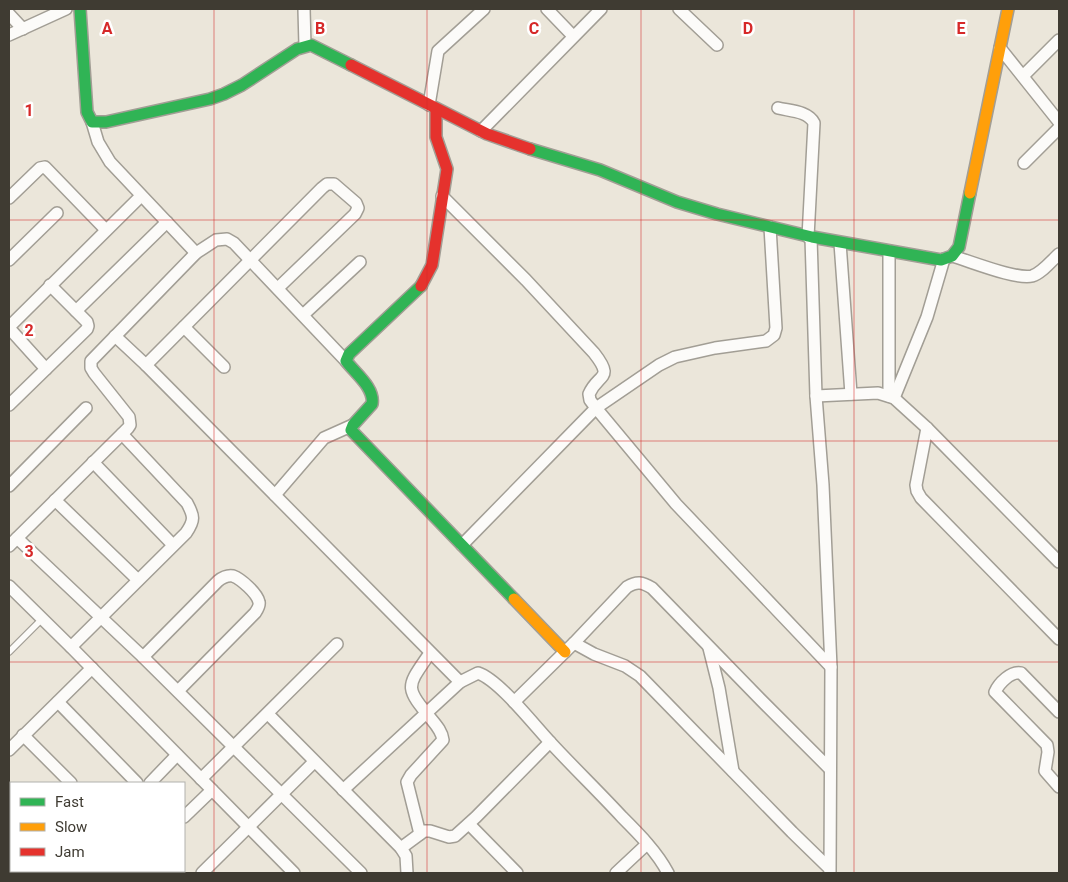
<svg xmlns="http://www.w3.org/2000/svg" width="1068" height="882" font-family="Roboto,sans-serif">
  <style>
    .lines { fill: none; stroke-linecap: round; stroke-linejoin: round }
    .lane-casing { stroke: #a29e95; stroke-width: 8 }
    .street-casing { stroke: #a29e95; stroke-width: 14 }
    .fast-casing { stroke: #a29e95; stroke-width: 14 }
    .slow-casing { stroke: #a29e95; stroke-width: 14 }
    .jam-casing { stroke: #a29e95; stroke-width: 14 }
    .lane { stroke: #fcfbf9; stroke-width: 5.5 }
    .street { stroke: #fcfbf9; stroke-width: 11 }
    .fast { stroke: #30b455; stroke-width: 11 }
    .slow { stroke: #ff9f0a; stroke-width: 11 }
    .jam { stroke: #e5322d; stroke-width: 11 }
    .grid { fill: none; stroke: #d62828; stroke-width: 1; stroke-opacity: 0.55 }
    .grid-label { font-size: 16px; text-anchor: middle; font-weight: bold; fill: #d62828; stroke: #fff; stroke-width: 5; stroke-linejoin: round; paint-order: stroke }
  </style>
  <rect width="100%" height="100%" fill="#ebe6da"/>
  <g class="lines">
    <g class="lane-casing">
      <polyline id="lane" points="9,652 42,619"/>
    </g>
    <g class="street-casing">
      <g id="street">
        <polyline points="304,9 305,46"/>
        <polyline points="547,9 573,36"/>
        <polyline points="679,9 717,45"/>
        <polyline points="9,14 23,29"/>
        <polyline points="9,35 66,9"/>
        <polyline points="1000,48 1059,122"/>
        <polyline points="1023,76 1059,40"/>
        <polyline points="429,105 438,51 484,9"/>
        <path d="M778 108C790 111 808 111 814 123L808 237"/>
        <polyline points="92,122 98,142 110,162 196,253"/>
        <polyline points="481,131 601,9"/>
        <polyline points="1024,163 1059,128"/>
        <path d="M442 196 526 280 594 353C615 380 598 373 589 394L590 400 596 408 676 504 831 667"/>
        <polyline points="9,198 40,168 45,167 106,230"/>
        <polyline points="811,238 816,396 823,485 831,667 830,873"/>
        <polyline points="840,243 851,394"/>
        <path d="M952 256C970 261 1016 280 1032 276 1042 273 1051 261 1059 254"/>
        <polyline points="9,260 57,213"/>
        <polyline points="76,311 167,222"/>
        <polyline points="303,315 360,262"/>
        <polyline points="9,327 141,196"/>
        <polyline points="184,327 224,367"/>
        <polyline points="9,328 46,369"/>
        <polyline points="115,336 146,365 460,682"/>
        <polyline points="146,365 322,188 327,184 334,184 356,203 358,208 355,214 278,288"/>
        <polyline points="816,396 878,393 894,398 927,428 1059,562"/>
        <polyline points="889,396 889,251"/>
        <polyline points="894,398 927,317 944,259"/>
        <polyline points="9,405 87,329 88,326 87,322 50,285"/>
        <polyline points="927,428 916,485 917,491 921,498 1059,639"/>
        <polyline points="93,462 173,545"/>
        <polyline points="9,486 86,408"/>
        <polyline points="275,495 324,438 353,425"/>
        <polyline points="55,500 138,580"/>
        <polyline points="17,538 143,657 361,873"/>
        <polyline points="462,545 596,408 659,365 675,357 715,348 766,341 774,335 776,328 770,227"/>
        <polyline points="9,546 128,428 130,425 129,417 94,373 91,368 91,361 196,253 216,240 227,239 234,243 346,361"/>
        <polyline points="9,586 71,647 294,873"/>
        <polyline points="574,643 594,654 625,666 640,676 792,832 829,868"/>
        <path d="M71 647 186 533C195 520 194 516 187 503L122 434"/>
        <polyline points="709,648 719,688 733,771"/>
        <path d="M143 657 218 581C223 577 227 575 233 576 241 579 257 593 259 602 260 606 257 610 255 613L178 691"/>
        <polyline points="58,702 137,783"/>
        <path d="M514 702 574 643 627 587C637 581 642 582 652 588L761 700 830 769"/>
        <path d="M1059 712 1021 673C1011 671 999 683 995 692L1047 745 1048 752 1045 771 1059 787"/>
        <polyline points="268,714 401,848 406,856 407,873"/>
        <polyline points="23,735 71,783"/>
        <polyline points="9,750 92,668"/>
        <polyline points="201,779 337,644"/>
        <polyline points="150,783 177,755"/>
        <path d="M343 790 460 682 478 673C499 680 533 724 550 742 573 767 598 791 622 817 639 834 657 852 668 873"/>
        <polyline points="9,793 11,796"/>
        <polyline points="184,817 212,790"/>
        <polyline points="469,824 517,873"/>
        <path d="M420 834 407 782 411 775 443 740C442 732 437 726 432 720 404 686 406 688 430 653"/>
        <polyline points="401,848 424,831 430,831 449,837 455,836 476,817 550,742"/>
        <polyline points="9,867 11,870"/>
        <polyline points="86,871 89,873"/>
        <polyline points="126,873 129,871"/>
        <polyline points="202,873 314,762"/>
        <polyline points="616,873 647,844"/>
      </g>
    </g>
    <g class="fast-casing">
      <g id="fast">
        <polyline points="80,9 87,112 92,122 106,122 210,99 224,94 242,85 297,49 311,45 351,65"/>
        <polyline points="530,149 600,170 677,202 717,214 812,237 941,260 952,256 959,247 970,193"/>
        <path d="M421 286 349 354 346 361C355 373 375 388 372 404L353 425 351 430 514 599"/>
      </g>
    </g>
    <g class="slow-casing">
      <g id="slow">
        <polyline points="970,193 1008,9"/>
        <polyline points="514,599 565,652"/>
      </g>
    </g>
    <g class="jam-casing">
      <g id="jam">
        <polyline points="351,65 487,134 530,149"/>
        <polyline points="421,286 432,265 447,169 436,137 436,109"/>
      </g>
    </g>
    <use href="#lane" class="lane"/>
    <use href="#street" class="street"/>
    <use href="#fast" class="fast"/>
    <use href="#slow" class="slow"/>
    <use href="#jam" class="jam"/>
  </g>
  <path class="grid" d="M214 9V873M427 9V873M641 9V873M854 9V873M9 220H1059M9 441H1059M9 662H1059"/>
  <g class="grid-label">
    <text x="107" y="34">A</text>
    <text x="320" y="34">B</text>
    <text x="534" y="34">C</text>
    <text x="748" y="34">D</text>
    <text x="961" y="34">E</text>
    <text x="29" y="116">1</text>
    <text x="29" y="336">2</text>
    <text x="29" y="557">3</text>
  </g>
  <rect width="1068" height="882" fill="none" stroke="#3f3b32" stroke-width="20"/>
  <rect x="10" y="782" width="175" height="90" fill="#ffffff" stroke="#b2b1ad"/>
  <rect x="20" y="798" width="25" height="8" fill="#30b455" stroke="#b2b1ad"/>
  <text x="55" y="807" font-size="15" fill="#3f3b32">Fast</text>
  <rect x="20" y="823" width="25" height="8" fill="#ff9f0a" stroke="#b2b1ad"/>
  <text x="55" y="832" font-size="15" fill="#3f3b32">Slow</text>
  <rect x="20" y="848" width="25" height="8" fill="#e5322d" stroke="#b2b1ad"/>
  <text x="55" y="857" font-size="15" fill="#3f3b32">Jam</text>
</svg>
